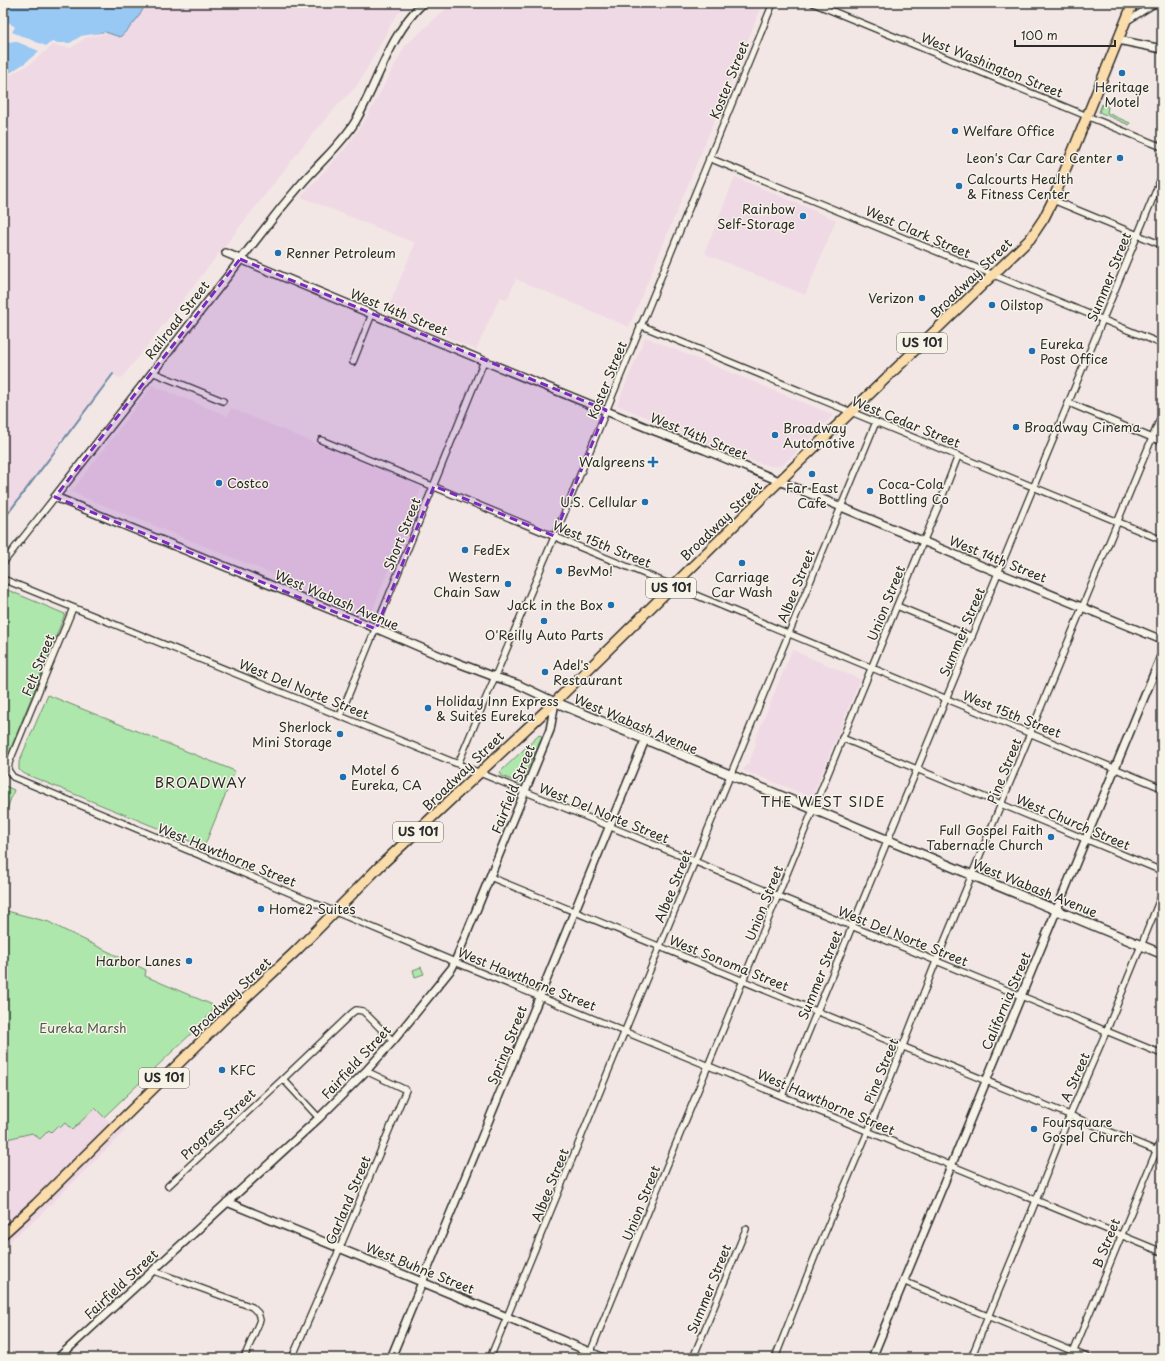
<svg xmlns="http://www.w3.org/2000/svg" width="1165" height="1361" font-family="'Playpen Sans',sans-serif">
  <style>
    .built { fill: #efd9e4 }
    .green { fill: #aee7ab; stroke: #6c896b }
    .water { fill: #98c8f4; stroke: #6c89a4 }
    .pier { fill: #f3e7e6 }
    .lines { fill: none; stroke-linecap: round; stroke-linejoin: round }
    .stream { stroke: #6c89a4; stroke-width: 2 }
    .minor-casing { stroke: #2b2b2b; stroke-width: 8 }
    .tertiary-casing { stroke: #2b2b2b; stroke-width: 10 }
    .secondary-casing { stroke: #2b2b2b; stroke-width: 11 }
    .trunk-casing { stroke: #2b2b2b; stroke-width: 12 }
    .minor { stroke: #f7f3e8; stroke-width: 5.5 }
    .tertiary { stroke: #f7f3e8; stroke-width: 7 }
    .secondary { stroke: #f7f3e8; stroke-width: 8 }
    .trunk { stroke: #faddab; stroke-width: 9 }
    .marked { fill: #7b2cbf; fill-opacity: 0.2; stroke: #7b2cbf; stroke-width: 3; stroke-dasharray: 8 5; stroke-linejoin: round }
    .poi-dot { fill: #1f6fb2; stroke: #f7f3e8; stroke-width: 1.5 }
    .labels { text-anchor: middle; stroke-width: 3; stroke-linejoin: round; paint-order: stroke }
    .shield { fill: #f7f3e8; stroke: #686764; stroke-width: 1 }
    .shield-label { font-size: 12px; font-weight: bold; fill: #2b2b2b }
    .street-label { font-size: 13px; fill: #2b2b2b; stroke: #f7f3e8 }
    .poi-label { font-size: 13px; fill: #2b2b2b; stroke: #f7f3e8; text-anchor: start }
    .park-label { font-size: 13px; fill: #4c5a4b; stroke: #f7f3e8 }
    .neighbourhood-label { font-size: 14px; letter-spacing: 1px; fill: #2b2b2b; stroke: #f7f3e8 }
  </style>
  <rect width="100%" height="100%" fill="#f3e7e6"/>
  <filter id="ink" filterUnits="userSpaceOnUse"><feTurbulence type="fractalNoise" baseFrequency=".025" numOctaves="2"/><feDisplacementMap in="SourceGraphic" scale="8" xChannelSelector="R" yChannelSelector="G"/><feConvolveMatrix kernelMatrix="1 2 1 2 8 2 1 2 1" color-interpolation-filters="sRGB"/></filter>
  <g filter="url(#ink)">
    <g class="built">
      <polygon points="146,3 407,3 393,20 369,65 356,87 338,105 314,132 121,379 113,375 3,520 3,82 12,71 52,43 105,32 120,37 131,26 141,13"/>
      <polygon points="452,3 763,3 629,327 516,279 507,300 500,297 476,350 387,311 415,243 301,197 348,145 367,117 405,46"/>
      <polygon points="735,177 836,220 805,295 706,254 706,249"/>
      <polygon points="645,337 678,351 834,415 785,463 779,466 770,466 743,458 706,442 617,405"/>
      <polygon points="152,385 228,416 231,408 422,487 371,614 71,492"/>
      <polygon points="792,650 860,679 812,797 743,770 748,764 756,745 755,740"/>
      <polygon points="95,1108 104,1117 126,1130 38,1217 3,1247 3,1140 33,1133 49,1130"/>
    </g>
    <g class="green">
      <polygon points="1102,104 1108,107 1107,113 1130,123 1129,125 1099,112"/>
      <polygon points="3,588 65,614 3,768"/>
      <polygon points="48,695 235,771 204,847 25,774 19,770 19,762"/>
      <polygon points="539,735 542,736 521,784 502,776 500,772"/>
      <polygon points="3,785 14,790 3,820"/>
      <polygon points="3,910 49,922 62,929 146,970 145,976 215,1006 211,1013 196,1029 104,1117 95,1108 72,1130 65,1123 60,1128 58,1125 51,1132 49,1130 40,1139 32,1133 3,1140"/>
      <polygon points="421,967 424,974 415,977 413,970"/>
    </g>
    <path class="water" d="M3 3H146C140 17 131 27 120 37L105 32 84 37 71 46 52 43 28 64 12 71 3 82Z"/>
    <polygon class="pier" points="3,18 15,27 12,32 46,46 52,42 59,43 70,43 81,36 106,32 104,34 85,38 71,48 53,45 29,65 13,73 12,75 10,74 6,79 7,80 3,84 3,68 9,73 25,63 39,51 15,41 3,43"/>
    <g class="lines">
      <polyline class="stream" points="3,520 113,374"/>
      <g class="minor-casing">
        <g id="minor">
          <polyline points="813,3 1162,147"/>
          <polyline points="1127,21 1156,3"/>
          <polyline points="709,158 1162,344"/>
          <polyline points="1053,200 1162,245"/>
          <polyline points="640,325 1162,540"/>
          <polyline points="353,362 372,314"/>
          <polyline points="152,372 223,401"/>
          <polyline points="1069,403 1162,442"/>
          <polyline points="321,440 1162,788"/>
          <polyline points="3,563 55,497"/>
          <polyline points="3,579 480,773 1162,1054"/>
          <polyline points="897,606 972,637"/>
          <polyline points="73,608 9,763 8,770 13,777 455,962 1162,1252"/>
          <polyline points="340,716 484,361"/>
          <polyline points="842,738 1162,871"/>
          <polyline points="458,764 566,509 773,3"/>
          <polyline points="490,877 1162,1153"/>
          <polyline points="283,1079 319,1118"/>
          <polyline points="782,1096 1162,176"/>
          <polyline points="168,1186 283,1079 352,1013 356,1010 363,1011 393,1041"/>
          <polyline points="154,1271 252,1307 258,1313 260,1320 244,1358"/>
          <polyline points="903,1281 1089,1358"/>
          <polyline points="292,1358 336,1257 406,1090 366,1071"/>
          <polyline points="490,1358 876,422"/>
          <polyline points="588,1358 921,547 941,500 958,456"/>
          <polyline points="693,1358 746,1229"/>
          <polyline points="775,1358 815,1256 886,1089 933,969 1162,414"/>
          <polyline points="971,1358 1033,1208 1066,1124 1106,1032 1162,894"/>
          <polyline points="1071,1358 1162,1137"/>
        </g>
      </g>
      <g class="tertiary-casing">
        <g id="tertiary">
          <polyline points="1118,40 1162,49"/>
          <polyline points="226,253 484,361 655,431 705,450 999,573 1162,640"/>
          <polyline points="227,1202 507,1317 604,1358"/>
          <path d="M58 1358 319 1118 366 1071 393 1041 452 968 455 962 550 730 555 702 517 684 495 677 445 658 361 622 55 497 281 208C292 195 303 181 315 169 329 154 344 140 355 122 378 83 389 35 423 3"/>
          <polyline points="391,1358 645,740"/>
          <polyline points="872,1358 1162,654"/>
        </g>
      </g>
      <g class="secondary-casing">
        <polyline id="secondary" points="555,702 1162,954"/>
      </g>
      <g class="trunk-casing">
        <polyline id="trunk" points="3,1234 36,1204 233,1010 296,951 380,866 555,702 761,499 1030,239 1044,218 1053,200 1133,3"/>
      </g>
      <use href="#minor" class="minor"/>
      <use href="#tertiary" class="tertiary"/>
      <use href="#secondary" class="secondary"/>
      <use href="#trunk" class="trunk"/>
    </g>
  </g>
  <path class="marked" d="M240 259 606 410 554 536 434 486 376 629 55 497Z"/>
  <g class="poi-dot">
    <circle cx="1122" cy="73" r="4"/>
    <circle cx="955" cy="131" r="4"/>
    <circle cx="1120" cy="158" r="4"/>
    <circle cx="959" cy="186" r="4"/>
    <circle cx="803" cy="216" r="4"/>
    <circle cx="278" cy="253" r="4"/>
    <circle cx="922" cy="298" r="4"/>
    <circle cx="992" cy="305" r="4"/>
    <circle cx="1032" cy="351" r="4"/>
    <circle cx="1016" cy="427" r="4"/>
    <circle cx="775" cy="435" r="4"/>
    <path d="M651 456h4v4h4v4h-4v4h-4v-4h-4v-4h4z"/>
    <circle cx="812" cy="474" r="4"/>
    <circle cx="219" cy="483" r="4"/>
    <circle cx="870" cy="491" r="4"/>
    <circle cx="645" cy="502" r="4"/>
    <circle cx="465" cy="550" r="4"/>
    <circle cx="742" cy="563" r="4"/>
    <circle cx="559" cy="571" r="4"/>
    <circle cx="508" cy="584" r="4"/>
    <circle cx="611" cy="605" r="4"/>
    <circle cx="544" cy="621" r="4"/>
    <circle cx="545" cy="672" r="4"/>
    <circle cx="428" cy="708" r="4"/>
    <circle cx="340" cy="734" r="4"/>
    <circle cx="343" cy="777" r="4"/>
    <circle cx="1051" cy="837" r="4"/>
    <circle cx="261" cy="909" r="4"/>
    <circle cx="189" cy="961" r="4"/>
    <circle cx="222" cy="1070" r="4"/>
    <circle cx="1034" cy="1129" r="4"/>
  </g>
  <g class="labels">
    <g class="shield">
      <rect x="897" y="333" width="50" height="20" rx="3"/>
      <rect x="646" y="578" width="50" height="20" rx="3"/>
      <rect x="393" y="822" width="50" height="20" rx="3"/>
      <rect x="139" y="1068" width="50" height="20" rx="3"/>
    </g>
    <g class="shield-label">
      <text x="922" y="347">US 101</text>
      <text x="671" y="592">US 101</text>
      <text x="418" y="836">US 101</text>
      <text x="164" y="1082">US 101</text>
    </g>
    <g class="street-label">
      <text transform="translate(992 65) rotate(22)" y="5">West Washington Street</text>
      <text transform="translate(729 80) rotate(-68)" y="5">Koster Street</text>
      <text transform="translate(918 232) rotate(23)" y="5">West Clark Street</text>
      <text transform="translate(1109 277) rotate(-68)" y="5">Summer Street</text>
      <text transform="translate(971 278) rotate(-44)" y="5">Broadway Street</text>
      <text transform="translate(399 312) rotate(22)" y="5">West 14th Street</text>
      <text transform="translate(177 320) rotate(-52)" y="5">Railroad Street</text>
      <text transform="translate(607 380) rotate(-68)" y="5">Koster Street</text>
      <text transform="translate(906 422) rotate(22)" y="5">West Cedar Street</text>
      <text transform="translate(699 436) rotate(22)" y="5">West 14th Street</text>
      <text transform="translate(721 521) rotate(-44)" y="5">Broadway Street</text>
      <text transform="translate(402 534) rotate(-68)" y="5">Short Street</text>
      <text transform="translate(602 544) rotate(22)" y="5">West 15th Street</text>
      <text transform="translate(998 559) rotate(22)" y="5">West 14th Street</text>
      <text transform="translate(796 586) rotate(-68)" y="5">Albee Street</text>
      <text transform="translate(337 600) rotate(23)" y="5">West Wabash Avenue</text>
      <text transform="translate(886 603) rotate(-68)" y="5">Union Street</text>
      <text transform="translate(962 632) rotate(-67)" y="5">Summer Street</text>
      <text transform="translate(38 665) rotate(-68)" y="5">Felt Street</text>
      <text transform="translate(304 689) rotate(22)" y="5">West Del Norte Street</text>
      <text transform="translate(1012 714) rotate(22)" y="5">West 15th Street</text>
      <text transform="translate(636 724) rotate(23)" y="5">West Wabash Avenue</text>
      <text transform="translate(463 771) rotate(-44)" y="5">Broadway Street</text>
      <text transform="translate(1004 771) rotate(-68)" y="5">Pine Street</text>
      <text transform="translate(513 789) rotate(-68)" y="5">Fairfield Street</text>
      <text transform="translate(604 813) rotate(22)" y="5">West Del Norte Street</text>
      <text transform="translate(1073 822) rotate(23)" y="5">West Church Street</text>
      <text transform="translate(227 855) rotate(22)" y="5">West Hawthorne Street</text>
      <text transform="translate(673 886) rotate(-68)" y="5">Albee Street</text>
      <text transform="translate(1035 888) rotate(22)" y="5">West Wabash Avenue</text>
      <text transform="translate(764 903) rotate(-68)" y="5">Union Street</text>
      <text transform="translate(903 936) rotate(22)" y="5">West Del Norte Street</text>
      <text transform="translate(729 963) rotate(22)" y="5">West Sonoma Street</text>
      <text transform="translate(820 975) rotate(-68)" y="5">Summer Street</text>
      <text transform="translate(527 979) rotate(22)" y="5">West Hawthorne Street</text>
      <text transform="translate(230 997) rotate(-44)" y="5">Broadway Street</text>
      <text transform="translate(1006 1001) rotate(-67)" y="5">California Street</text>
      <text transform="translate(507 1045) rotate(-68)" y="5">Spring Street</text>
      <text transform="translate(356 1062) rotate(-47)" y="5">Fairfield Street</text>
      <text transform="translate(881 1071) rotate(-68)" y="5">Pine Street</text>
      <text transform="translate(1075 1077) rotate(-66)" y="5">A Street</text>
      <text transform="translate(826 1102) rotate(23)" y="5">West Hawthorne Street</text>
      <text transform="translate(218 1124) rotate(-43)" y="5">Progress Street</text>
      <text transform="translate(550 1185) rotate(-68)" y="5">Albee Street</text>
      <text transform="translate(348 1200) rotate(-67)" y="5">Garland Street</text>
      <text transform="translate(641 1203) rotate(-68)" y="5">Union Street</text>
      <text transform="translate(1106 1243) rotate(-68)" y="5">B Street</text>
      <text transform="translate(420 1268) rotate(22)" y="5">West Buhne Street</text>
      <text transform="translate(121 1284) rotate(-43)" y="5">Fairfield Street</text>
      <text transform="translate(709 1289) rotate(-68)" y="5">Summer Street</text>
    </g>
    <g class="poi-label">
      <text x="1122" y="92" text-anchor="middle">Heritage<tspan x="1122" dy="15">Motel</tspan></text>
      <text x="963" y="136">Welfare Office</text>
      <text x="1112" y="163" text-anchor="end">Leon's Car Care Center</text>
      <text x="967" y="184">Calcourts Health<tspan x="967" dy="15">&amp; Fitness Center</tspan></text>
      <text x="795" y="214" text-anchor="end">Rainbow<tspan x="795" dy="15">Self-Storage</tspan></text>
      <text x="286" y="258">Renner Petroleum</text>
      <text x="914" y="303" text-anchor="end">Verizon</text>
      <text x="1000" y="310">Oilstop</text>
      <text x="1040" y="349">Eureka<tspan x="1040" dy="15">Post Office</tspan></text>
      <text x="1024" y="432">Broadway Cinema</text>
      <text x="783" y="433">Broadway<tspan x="783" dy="15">Automotive</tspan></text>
      <text x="645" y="467" text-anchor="end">Walgreens</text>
      <text x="227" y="488">Costco</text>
      <text x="878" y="489">Coca-Cola<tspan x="878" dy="15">Bottling Co</tspan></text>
      <text x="812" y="493" text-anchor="middle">Far East<tspan x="812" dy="15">Cafe</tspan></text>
      <text x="637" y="507" text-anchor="end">U.S. Cellular</text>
      <text x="473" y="555">FedEx</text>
      <text x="567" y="576">BevMo!</text>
      <text x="500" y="582" text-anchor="end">Western<tspan x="500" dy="15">Chain Saw</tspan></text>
      <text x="742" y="582" text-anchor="middle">Carriage<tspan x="742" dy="15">Car Wash</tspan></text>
      <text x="603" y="610" text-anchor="end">Jack in the Box</text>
      <text x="544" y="640" text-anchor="middle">O'Reilly Auto Parts</text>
      <text x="553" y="670">Adel's<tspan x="553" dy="15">Restaurant</tspan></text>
      <text x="436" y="706">Holiday Inn Express<tspan x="436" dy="15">&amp; Suites Eureka</tspan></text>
      <text x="332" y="732" text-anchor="end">Sherlock<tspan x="332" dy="15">Mini Storage</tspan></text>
      <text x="351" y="775">Motel 6<tspan x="351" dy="15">Eureka, CA</tspan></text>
      <text x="1043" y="835" text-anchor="end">Full Gospel Faith<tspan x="1043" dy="15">Tabernacle Church</tspan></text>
      <text x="269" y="914">Home2 Suites</text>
      <text x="181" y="966" text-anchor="end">Harbor Lanes</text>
      <text x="230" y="1075">KFC</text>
      <text x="1042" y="1127">Foursquare<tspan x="1042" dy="15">Gospel Church</tspan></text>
    </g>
    <g class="park-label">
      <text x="83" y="1033">Eureka Marsh</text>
    </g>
    <g class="neighbourhood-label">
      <text x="201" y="788">BROADWAY</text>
      <text x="823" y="807">THE WEST SIDE</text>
    </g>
  </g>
  <rect width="1165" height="1361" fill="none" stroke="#f7f3e8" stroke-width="16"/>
  <rect x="8" y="8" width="1149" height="1345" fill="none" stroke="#2b2b2b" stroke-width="1.5" filter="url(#ink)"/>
  <path d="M1015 40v6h100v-6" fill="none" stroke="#2b2b2b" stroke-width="2"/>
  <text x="1021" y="40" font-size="12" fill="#2b2b2b" stroke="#f7f3e8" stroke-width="3" paint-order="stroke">100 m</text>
</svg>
